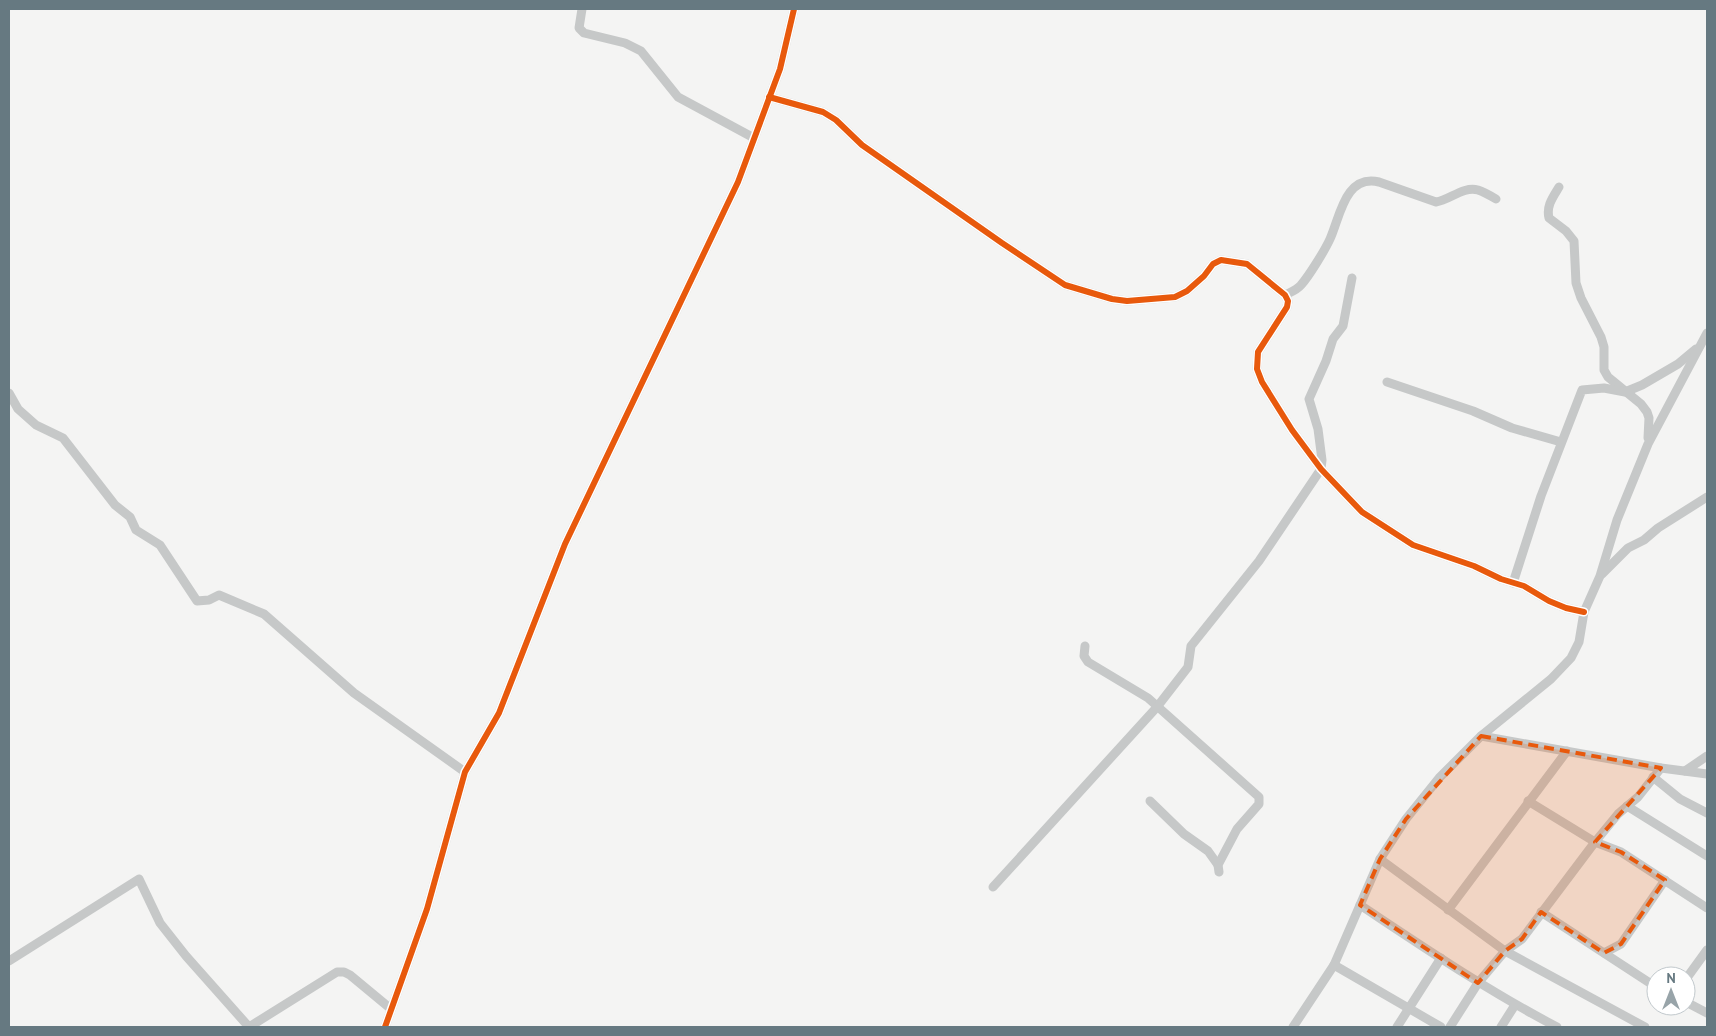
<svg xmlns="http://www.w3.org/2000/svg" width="1716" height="1036" font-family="'PT Sans',sans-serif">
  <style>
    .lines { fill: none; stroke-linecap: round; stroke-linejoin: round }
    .minor { stroke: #c6c8c8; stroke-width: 9 }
    .cycleway-casing { stroke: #fff; stroke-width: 9 }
    .cycleway { stroke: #e8590c; stroke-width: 6 }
    .marked { fill: #e8590c; fill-opacity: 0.2; stroke: #e8590c; stroke-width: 4; stroke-dasharray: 10 6; stroke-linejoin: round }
  </style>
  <rect width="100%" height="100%" fill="#f4f4f3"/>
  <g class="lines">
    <g class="minor">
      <polyline points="582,9 579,28 584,33 625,43 641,51 678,97 754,138"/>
      <polyline points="769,97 823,112 836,120 862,145 1002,243 1065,285 1112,299 1127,301 1175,297 1187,291 1204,276 1213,264 1221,260 1247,264 1285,295 1288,301 1287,307 1258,352 1257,369 1262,382 1292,430 1321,469 1362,512 1413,545 1474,566 1501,579 1524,586 1549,601 1566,608 1584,612"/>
      <path d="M1559 187C1553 197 1546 206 1549 218L1566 231 1574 241 1576 283 1581 298 1601 337 1604 347V370L1608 377 1641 404 1647 412 1649 418 1648 438"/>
      <path d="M1285 295C1291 292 1297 290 1301 285 1309 276 1325 250 1330 239 1340 217 1345 174 1379 182L1436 202C1450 200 1463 186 1478 190 1484 192 1491 196 1496 199"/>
      <polyline points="1387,382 1473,411 1512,428 1561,442"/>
      <polyline points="9,393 18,409 36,425 63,438 115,505 130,517 136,530 160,545 197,601 209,600 219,595 264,614 354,693 465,772"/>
      <polyline points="1602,574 1628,548 1644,540 1658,528 1707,497"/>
      <polyline points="1513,583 1541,496 1582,390 1604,388 1625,392 1642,385 1678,364 1696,349"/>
      <polyline points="1085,646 1084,656 1088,662 1148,698 1259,797 1259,804 1237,829 1218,865 1219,872"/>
      <polyline points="1481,736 1661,768 1707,774"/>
      <polyline points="1685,771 1707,756"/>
      <polyline points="1653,777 1680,799 1707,813"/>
      <polyline points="1150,801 1184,834 1208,851 1218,865"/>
      <polyline points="1528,801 1595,842 1621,852 1707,908"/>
      <polyline points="1627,806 1707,856"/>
      <polyline points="1380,859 1505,951 1645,1027"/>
      <polyline points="993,887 1157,707 1188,667 1191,646 1259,561 1321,469 1322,460 1318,429 1309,399 1326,361 1333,339 1343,326 1352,278"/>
      <path d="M1360 905C1425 948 1488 991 1557 1027"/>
      <polyline points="1448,910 1567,751"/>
      <polyline points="1541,912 1656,987"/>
      <polyline points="1604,953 1621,944 1665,880"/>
      <polyline points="9,961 139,879 160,923 186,956 249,1027"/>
      <polyline points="1334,965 1441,1027"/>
      <polyline points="1686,979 1707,950"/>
      <polyline points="1686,1002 1707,1013"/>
      <polyline points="249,1027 337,972 344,972 350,975 391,1009"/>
      <polyline points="385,1027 427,909 465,772 499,713 565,544 738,182 780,69 794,9"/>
      <polyline points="1293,1027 1334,965 1380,859 1406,819 1439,778 1481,736 1551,679 1571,658 1579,642 1584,612 1600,576 1617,520 1648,444 1707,333"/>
      <polyline points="1397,1027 1441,958"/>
      <polyline points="1450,1027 1478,983 1505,951 1522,939 1595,842 1618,814 1638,797 1661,768"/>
      <polyline points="1501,1027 1515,1005"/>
    </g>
    <g class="cycleway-casing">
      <g id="cycleway">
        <polyline points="769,97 823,112 836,120 862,145 1002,243 1065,285 1112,299 1127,301 1175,297 1187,291 1204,276 1213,264 1221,260 1247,264 1285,295 1288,301 1287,307 1258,352 1257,369 1262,382 1292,430 1321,469 1362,512 1413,545 1474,566 1501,579 1524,586 1549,601 1566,608 1584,612"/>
        <polyline points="385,1027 427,909 465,772 499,713 565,544 738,182 780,69 794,9"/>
      </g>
    </g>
    <use href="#cycleway" class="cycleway"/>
  </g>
  <path class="marked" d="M1481 736 1661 768 1595 842 1621 852 1665 880 1621 944 1604 953 1541 912 1522 939 1505 951 1478 983 1360 905 1380 859 1406 819Z"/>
  <rect width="1716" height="1036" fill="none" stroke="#667981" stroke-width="20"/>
  <g transform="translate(1671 991)"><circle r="24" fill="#ffffff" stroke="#c2c9cd"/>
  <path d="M0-4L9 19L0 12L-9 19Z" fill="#98a4a9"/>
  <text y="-8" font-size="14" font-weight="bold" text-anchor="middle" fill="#667981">N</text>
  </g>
</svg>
